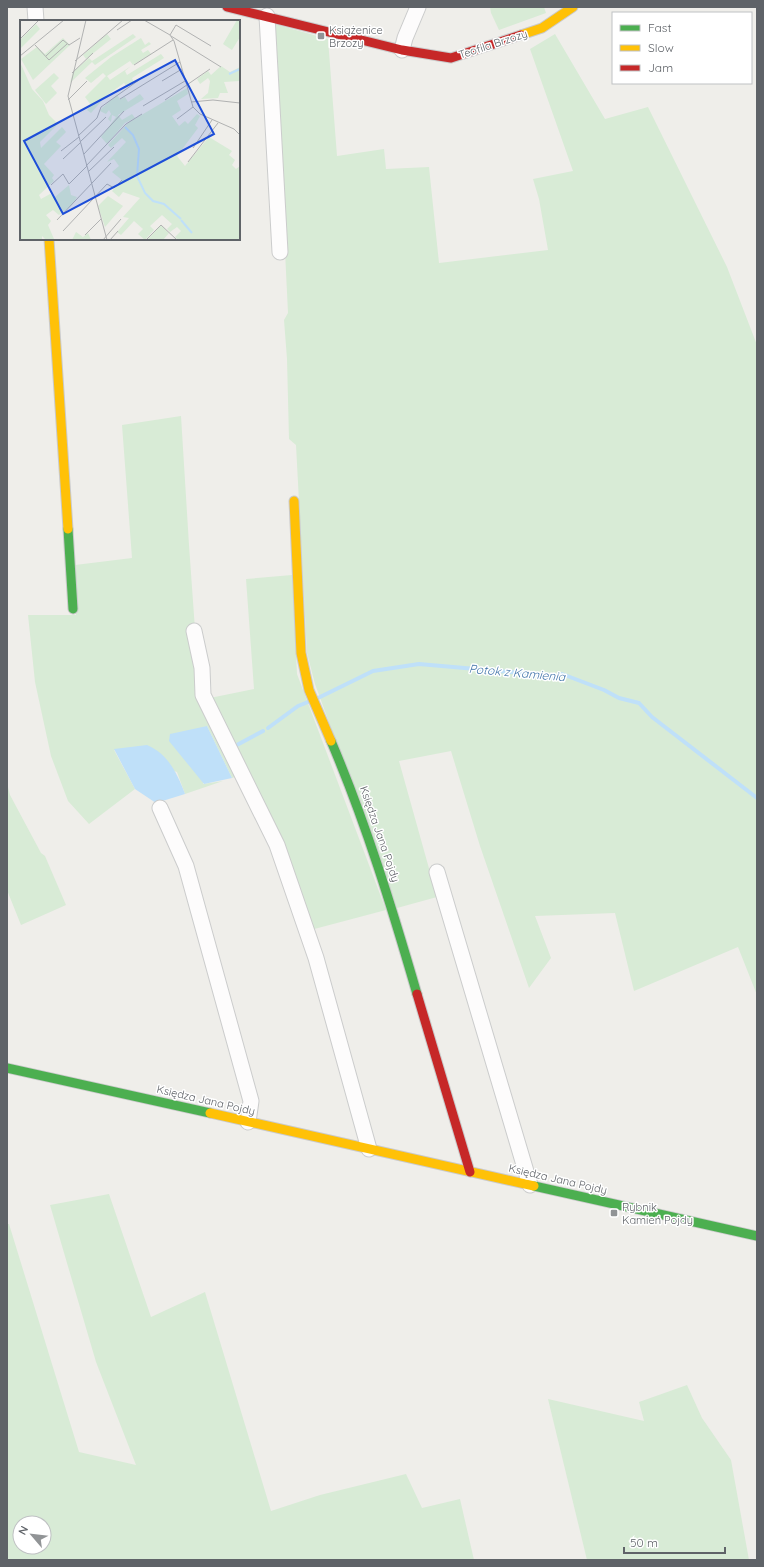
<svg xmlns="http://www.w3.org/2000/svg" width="764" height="1567" font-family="Quicksand,sans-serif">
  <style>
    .green { fill: #d8ebd6; fill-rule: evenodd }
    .water { fill: #bfe0f9 }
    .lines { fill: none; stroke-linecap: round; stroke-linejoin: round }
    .stream { stroke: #bfe0f9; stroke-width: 4 }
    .street-casing { stroke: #cbcccc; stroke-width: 17 }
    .fast-casing { stroke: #cacacb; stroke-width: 11 }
    .slow-casing { stroke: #cacacb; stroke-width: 11 }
    .jam-casing { stroke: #cacacb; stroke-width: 11 }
    .street { stroke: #fdfcfc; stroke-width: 15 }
    .fast { stroke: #4caf50; stroke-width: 9 }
    .slow { stroke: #ffc107; stroke-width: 9 }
    .jam { stroke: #c62828; stroke-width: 9 }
    .poi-dot { fill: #919496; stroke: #fff; stroke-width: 1.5 }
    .labels { text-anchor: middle; stroke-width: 3; stroke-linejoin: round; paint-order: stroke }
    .poi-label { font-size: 11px; fill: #5f6368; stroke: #fff; text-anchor: start }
    .street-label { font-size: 11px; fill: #5f6368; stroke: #fff }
    .water-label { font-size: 12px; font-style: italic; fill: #4174aa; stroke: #fff }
    .inset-river { fill: none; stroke: #bfe0f9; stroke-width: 2 }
    .inset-road { fill: none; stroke: #b1b2b2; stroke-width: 1 }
    .view { fill: #1d4ed8; fill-opacity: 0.15; stroke: #1d4ed8; stroke-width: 2 }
    .inset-edge { fill: none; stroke: #5f6368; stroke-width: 2 }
  </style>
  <rect width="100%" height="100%" fill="#efeeea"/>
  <g class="green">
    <polygon points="490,7 544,7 546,13 499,30 491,13"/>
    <polygon points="274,24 328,39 337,156 384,149 386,169 429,167 439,263 548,250 539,199 533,179 573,171 530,49 555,34 605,119 648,107 727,267 757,345 757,995 738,947 634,991 615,913 535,916 551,958 529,988 480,846 451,751 399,761 437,897 397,908 315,684 307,653 296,445 289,439 287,359 284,320 288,313"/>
    <polygon points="181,416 189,545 200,700 254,689 246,579 292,575 297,674 386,910 303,932 274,850 238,776 232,778 207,726 203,784 223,781 185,794 177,772 114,750 135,789 89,824 68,801 51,756 35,682 28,615 76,615 75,565 132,558 122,425"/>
    <polygon points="7,783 10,795 41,853 45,856 66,905 21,925 7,890"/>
    <path d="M109 1194 151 1317 205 1292 271 1511 320 1495 406 1474 422 1508 460 1499 474 1560H7V1224H9L79 1452 136 1465 96 1362 50 1205ZM20 1523H44V1547H20Z"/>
    <polygon points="687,1385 702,1418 731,1460 749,1560 587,1560 548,1399 644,1421 639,1402"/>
  </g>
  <g class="water">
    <polygon points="207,726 232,778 204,784 169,741 170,734"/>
    <path d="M147 745C168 754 177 773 185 794L156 803 135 789 114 749Z"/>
  </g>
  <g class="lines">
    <g class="stream">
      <polyline points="318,698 373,671 419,664 533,674 553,678 562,674 604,690 619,698 639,703 652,717 757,798"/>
      <polyline points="268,728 298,706 308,702"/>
      <polyline points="235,746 263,731"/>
    </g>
    <g class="street-casing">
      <g id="street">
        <polyline points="35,7 36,21"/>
        <polyline points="267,16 280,252"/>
        <polyline points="402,50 405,38 418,7"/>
        <polyline points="194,631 202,668 203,695 277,845 316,958 369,1149"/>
        <polyline points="160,808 186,866 251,1101 248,1122"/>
        <polyline points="437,872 530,1185"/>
      </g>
    </g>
    <g class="fast-casing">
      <g id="fast">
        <polyline points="68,529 73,609"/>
        <path d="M331 741C366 823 392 908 417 994"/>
        <polyline points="7,1068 210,1113"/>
        <polyline points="534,1186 757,1236"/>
      </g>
    </g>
    <g class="slow-casing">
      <g id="slow">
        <polyline points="521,35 542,28 573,7"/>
        <polyline points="49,239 68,529"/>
        <polyline points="294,501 301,653 309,690 331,741"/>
        <polyline points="210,1113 534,1186"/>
      </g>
    </g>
    <g class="jam-casing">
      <g id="jam">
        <polyline points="227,7 402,50 451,58 521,35"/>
        <polyline points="417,994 470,1172"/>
      </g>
    </g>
    <use href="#street" class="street"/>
    <use href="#fast" class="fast"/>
    <use href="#slow" class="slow"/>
    <use href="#jam" class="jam"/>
  </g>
  <g class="poi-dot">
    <rect x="317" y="32" width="8" height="8" rx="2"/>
    <rect x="610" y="1209" width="8" height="8" rx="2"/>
  </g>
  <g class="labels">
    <g class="poi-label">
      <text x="329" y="34">Książenice<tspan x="329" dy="13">Brzozy</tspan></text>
      <text x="622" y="1211">Rybnik<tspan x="622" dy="13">Kamień Pojdy</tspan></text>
    </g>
    <g class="street-label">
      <text transform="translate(493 44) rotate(-18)" y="4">Teofila Brzozy</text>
      <text transform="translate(380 834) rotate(71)" y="4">Księdza Jana Pojdy</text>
      <text transform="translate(206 1100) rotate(13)" y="4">Księdza Jana Pojdy</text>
      <text transform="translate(558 1179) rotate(13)" y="4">Księdza Jana Pojdy</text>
    </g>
    <g class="water-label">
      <text transform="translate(517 673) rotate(5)" y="4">Potok z Kamienia</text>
    </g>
  </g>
  <g transform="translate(20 20)">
    <rect width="220" height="220" fill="#efeeea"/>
    <path d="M217 0H220V17L212 30 203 24ZM16 4 20 9 0 29V20ZM87 14 91 19 66 39 63 35ZM113 14 116 17 75 45 72 42 50 63 53 52 69 38 72 41ZM43 18 50 25 13 60 1 39 17 27 25 34ZM121 18 125 25 129 22 131 24 121 30 123 33 128 30 131 34 113 45 110 41 87 56 90 60 111 46 105 51 107 55 141 34 144 38 112 58 114 63 107 67 104 63 86 76 71 93 67 90 71 85 65 77 86 56 83 53 71 63 65 58 91 37ZM0 42 12 69 23 81 29 95 38 104 20 122 21 128 42 107 46 112 36 122 41 126 24 144 34 155 32 158 34 161 19 175 21 179 30 174 35 177 49 165 51 175 57 177 52 185 39 195 33 190 26 195 31 201 28 205 34 219 32 220H26L22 216V220H0ZM201 46 210 52 220 47 219 61 204 62 208 73H200L198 78 181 79 188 73 190 61 188 58 180 64 177 59 188 51 191 55ZM34 53 39 58 31 66 37 73 26 84 15 70ZM167 68 168 74 157 81 161 90 152 96 159 106 165 101 168 104 177 94 180 96 175 105 178 108 157 136 165 146 189 117 212 131 209 135 215 140 212 145 216 149 220 146V220H158L155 217 161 211 157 207 150 212 147 209 152 204 142 195 130 206 134 210 125 220 118 214 123 209 114 201 101 215 97 212 109 198 103 197 120 178 103 172 99 177 92 171 102 160 92 152 99 146 94 139 87 142 106 122 102 118 91 128 88 125 108 103ZM120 74 124 79 98 95 102 100 112 94 115 98 105 103 87 124 81 117 96 97 92 95 91 102 88 99 91 94 89 90 86 94 80 91 82 88 97 75 100 79 105 77 108 82ZM88 176 103 186 85 207 78 186ZM141 205 149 213 143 220H127ZM56 212 63 217 68 213 71 220H52Z" fill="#d8ebd6"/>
    <path class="inset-river" d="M209 54 220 49M105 107 113 115 119 129 117 156 125 173 133 181 144 184 161 199M161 200 172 213"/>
    <path class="inset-road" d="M66 0 48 76 87 220M124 0 150 15 154 21 173 87 180 94 214 109 220 115M97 10 112 0M150 15 156 5 191 26M151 16 201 47M0 19 19 0M15 25 29 40 47 24M0 36 44 0M26 36 43 20 49 25 60 18M55 41 103 0M114 45 153 20M52 53 73 33M142 61 162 49M100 79 160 42M48 80 67 61M145 80 190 49M171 82 193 80 220 83M123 86 165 61M157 99 173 87M58 116 77 98 81 87 119 60M60 122 86 97M173 128 192 100M41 131 59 117M64 134 104 91M43 139 60 123M168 142 198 103M66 146 106 104 122 94M68 152 94 127M31 165 43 154 49 164 67 146M37 200 91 143M43 211 87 164 94 168 102 160M65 215 81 199M83 220 101 199M90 220 98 211M126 220 141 205 157 220"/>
    <path class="view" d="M155 40 194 114 43 194 4 121Z"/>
    <rect width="220" height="220" class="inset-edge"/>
  </g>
  <rect width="764" height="1567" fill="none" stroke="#5f6368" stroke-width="16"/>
  <rect x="612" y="12" width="140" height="72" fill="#ffffff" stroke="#bfc1c3"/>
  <rect x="620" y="25" width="20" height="6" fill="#4caf50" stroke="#bfc1c3"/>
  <text x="648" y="32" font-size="12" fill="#5f6368">Fast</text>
  <rect x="620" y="45" width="20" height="6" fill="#ffc107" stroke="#bfc1c3"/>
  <text x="648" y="52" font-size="12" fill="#5f6368">Slow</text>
  <rect x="620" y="65" width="20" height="6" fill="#c62828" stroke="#bfc1c3"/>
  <text x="648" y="72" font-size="12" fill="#5f6368">Jam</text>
  <g transform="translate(32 1535) rotate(298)"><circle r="19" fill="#ffffff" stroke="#bfc1c3"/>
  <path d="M0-3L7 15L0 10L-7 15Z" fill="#919496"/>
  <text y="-6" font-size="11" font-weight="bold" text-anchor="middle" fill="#5f6368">N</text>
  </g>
  <path d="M624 1547v6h101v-6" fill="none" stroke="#5f6368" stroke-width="2"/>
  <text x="630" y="1547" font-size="12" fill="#5f6368" stroke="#ffffff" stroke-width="3" paint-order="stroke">50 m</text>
</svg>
